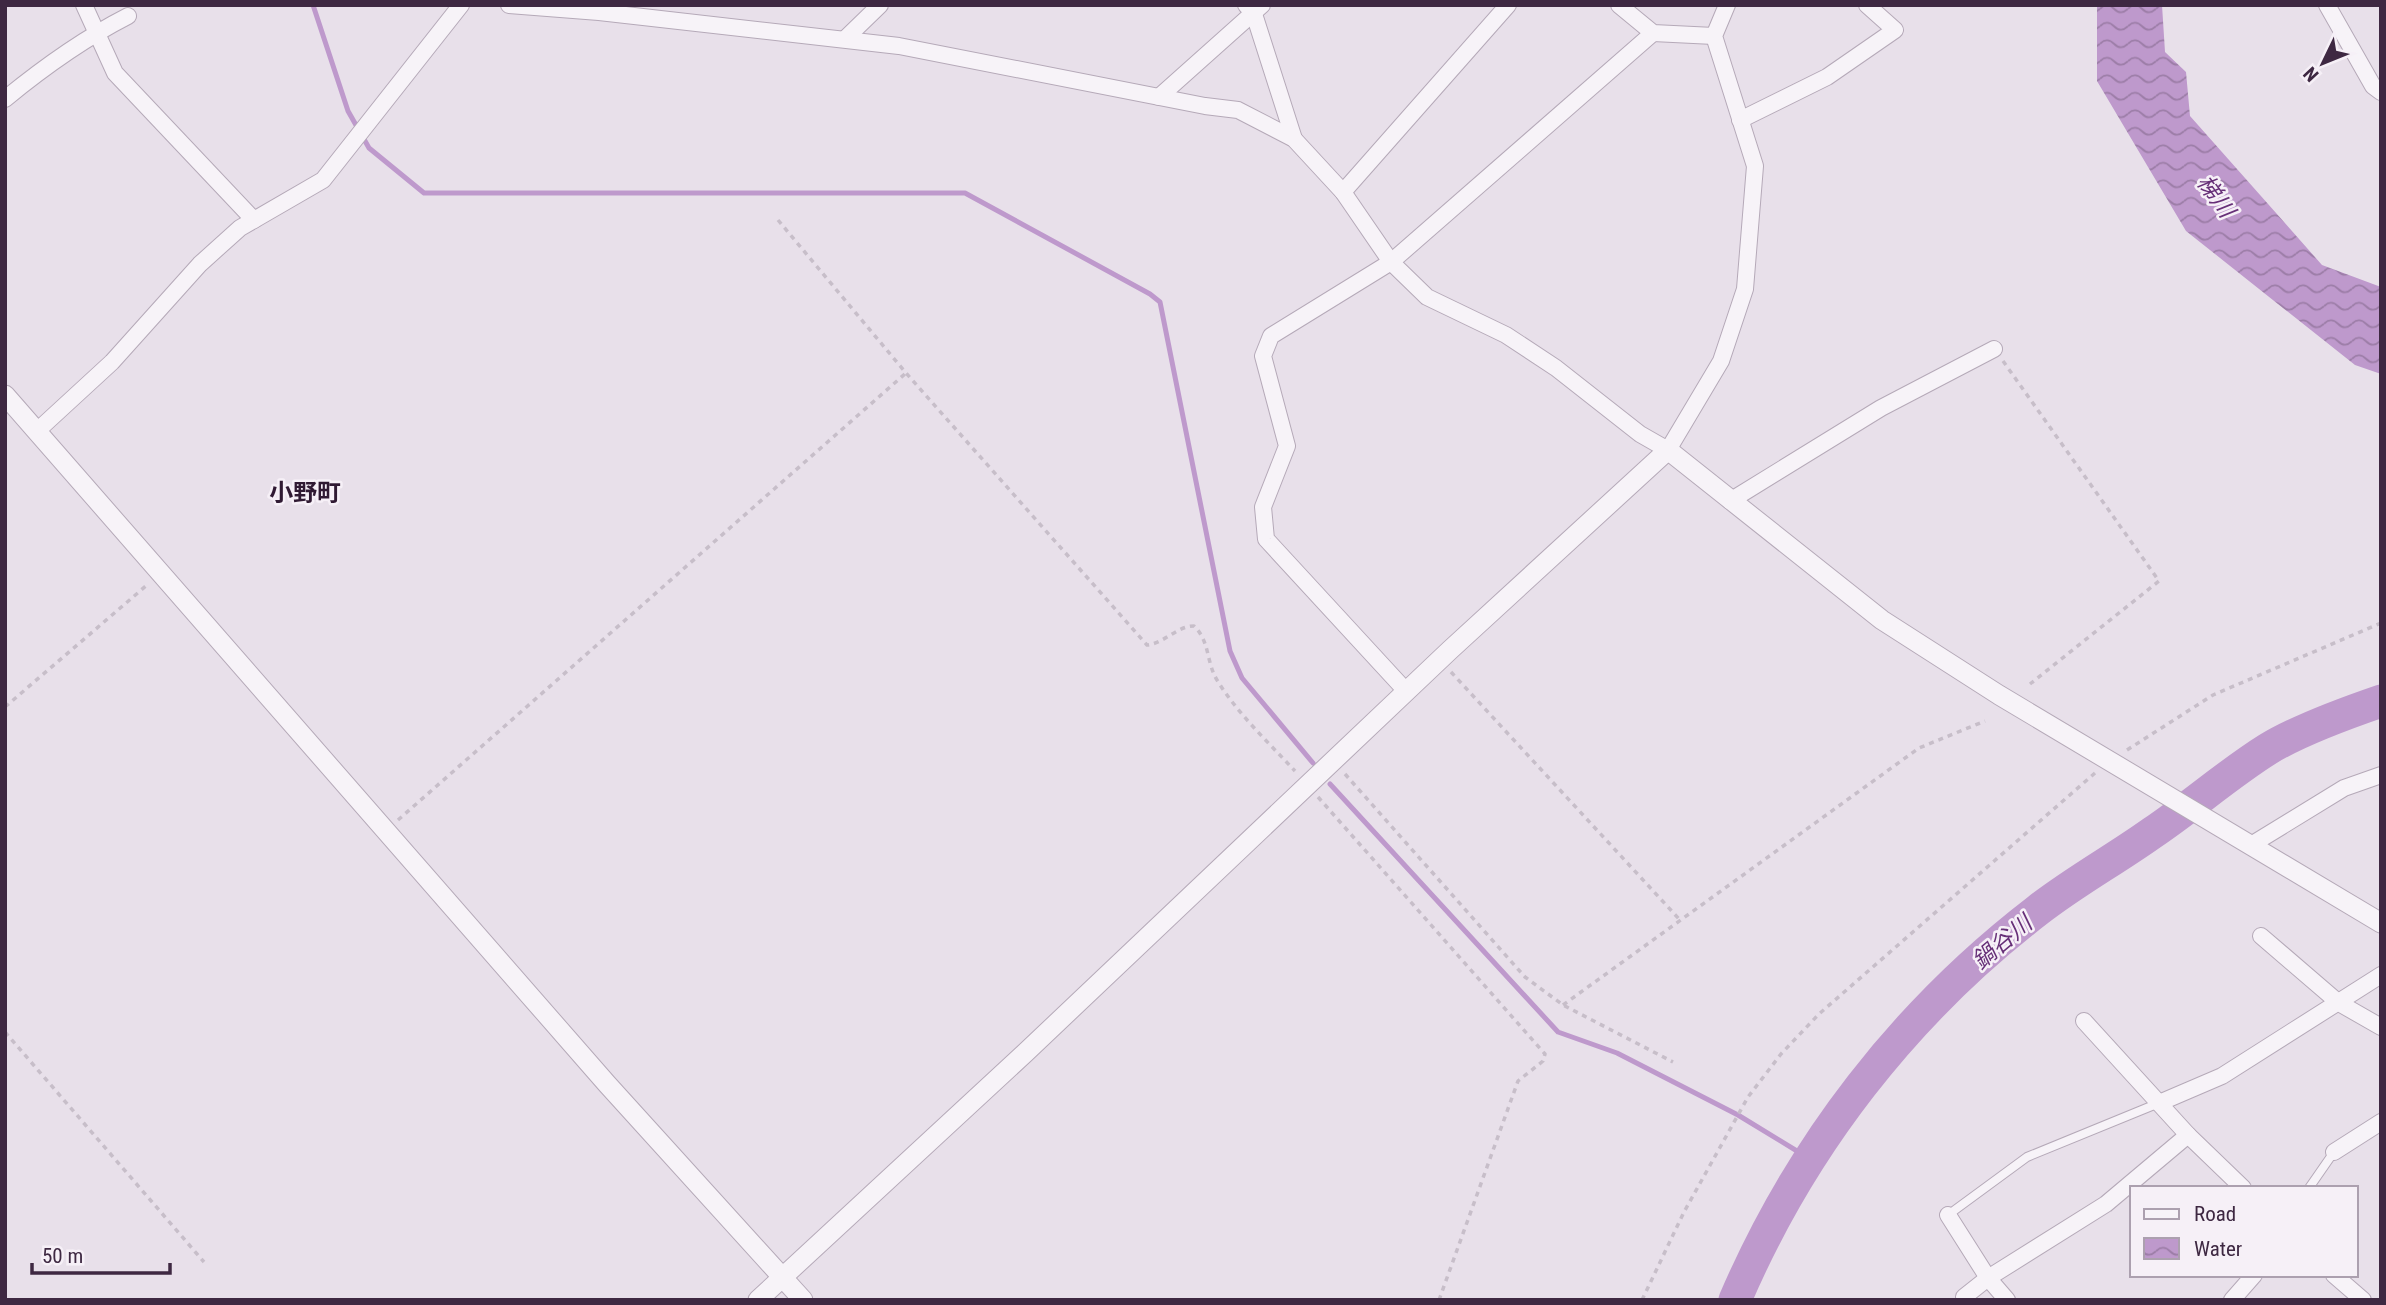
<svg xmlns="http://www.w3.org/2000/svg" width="2386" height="1305" font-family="'Roboto Condensed','Noto Sans JP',sans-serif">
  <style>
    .water { fill: url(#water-waves) }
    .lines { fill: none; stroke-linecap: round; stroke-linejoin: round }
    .stream { stroke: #be99cc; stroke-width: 5 }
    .river { stroke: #be99cc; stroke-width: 33 }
    .service-casing { stroke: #b5a9b8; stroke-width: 10 }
    .minor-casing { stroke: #b5a9b8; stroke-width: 18 }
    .tertiary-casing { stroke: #b5a9b8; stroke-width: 21 }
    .path { stroke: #c7bec9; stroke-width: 3.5; stroke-dasharray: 5 5; stroke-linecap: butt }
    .service { stroke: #f7f3f8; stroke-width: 8 }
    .minor { stroke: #f7f3f8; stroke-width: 16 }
    .tertiary { stroke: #f7f3f8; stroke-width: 19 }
    .labels { text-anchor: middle; stroke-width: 5; stroke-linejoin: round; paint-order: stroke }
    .water-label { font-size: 23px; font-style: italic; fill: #673078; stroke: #f6f0f7 }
    .quarter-label { font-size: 24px; font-weight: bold; fill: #301a33; stroke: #f6f0f7 }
  </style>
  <defs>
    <pattern id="water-waves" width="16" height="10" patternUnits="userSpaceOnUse" patternTransform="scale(1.75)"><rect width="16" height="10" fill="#be99cc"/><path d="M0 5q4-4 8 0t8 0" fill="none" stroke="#9c7da7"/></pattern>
  </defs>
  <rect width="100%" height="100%" fill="#e8e0ea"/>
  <polygon class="water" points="2097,5 2162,5 2165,52 2186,72 2190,116 2322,265 2381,287 2381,374 2355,365 2186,231 2097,81"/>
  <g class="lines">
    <g class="stream">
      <polyline points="313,5 348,111 369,148 424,193 965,193 1150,294 1160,302 1230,651 1242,678 1313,763"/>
      <polyline points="1330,784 1558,1032 1617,1053 1738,1115 1810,1159"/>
    </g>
    <path class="river" d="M1735 1300C1801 1146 1905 1012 2038 910 2074 882 2114 860 2152 833 2192 806 2228 774 2268 749 2299 730 2346 713 2381 701"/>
    <g class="service-casing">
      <g id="service">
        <polyline points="2309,1188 2334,1152"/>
        <polyline points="1948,1215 2027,1157 2159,1103"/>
      </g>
    </g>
    <g class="minor-casing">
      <g id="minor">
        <polyline points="84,5 115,73 254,220"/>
        <polyline points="509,5 599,12 899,46 1205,106 1238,110 1294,139 1343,192 1391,262 1427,297 1506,335 1556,368 1640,434 1668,450 1721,361 1745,289 1755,166 1714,36 1727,5"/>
        <polyline points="1246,5 1254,14 1294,139"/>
        <polyline points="1619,5 1653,33 1714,36"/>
        <polyline points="2327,5 2373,86 2381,92"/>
        <polyline points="846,38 880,5"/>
        <polyline points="1159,97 1262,5"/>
        <path d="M5 99C44 67 83 39 128 16"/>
        <polyline points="1740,120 1827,77 1895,30 1867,5"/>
        <polyline points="1343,192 1508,5"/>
        <polyline points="37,431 112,362 200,264 240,228 323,180 461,5"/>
        <polyline points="1730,501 1881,408 1994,349"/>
        <polyline points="1406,691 1266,539 1263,507 1287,446 1263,356 1271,336 1391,262 1653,33"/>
        <polyline points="2251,845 2344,788 2381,775"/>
        <polyline points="2261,936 2339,1003 2381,1027"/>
        <polyline points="2084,1021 2188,1135 2243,1188"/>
        <polyline points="2159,1103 2222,1076 2381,975"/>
        <polyline points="2334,1152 2381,1122"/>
        <polyline points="1948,1215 1988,1278 2007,1300"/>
        <polyline points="2334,1275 2363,1300"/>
        <polyline points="1964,1297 1988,1278 2106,1204 2188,1135"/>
        <polyline points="2232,1300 2254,1275"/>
      </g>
    </g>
    <g class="tertiary-casing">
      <g id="tertiary">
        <polyline points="5,395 607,1084 803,1300"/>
        <polyline points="758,1300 1025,1053 1450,650 1668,450 1882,620 1999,695 2381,923"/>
      </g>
    </g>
    <g class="path">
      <path d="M778 220 906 373 1147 645C1165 643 1177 626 1194 626 1210 641 1206 662 1217 680 1237 713 1268 742 1295 771"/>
      <polyline points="2003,361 2159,581 2030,684"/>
      <polyline points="1451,672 1680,920"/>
      <polyline points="5,707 147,585"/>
      <polyline points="2127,750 2213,695 2381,623"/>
      <polyline points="1345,774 1525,977 1563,1005 1673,1062"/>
      <polyline points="1318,797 1545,1054 1543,1061 1518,1081 1439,1300"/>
      <polyline points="398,820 906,373"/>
      <polyline points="1563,1005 1919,748 1985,721"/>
      <polyline points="5,1032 204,1262"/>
      <polyline points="1642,1300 1684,1212 1748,1097 1781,1054 1819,1014 2095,773"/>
    </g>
    <use href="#service" class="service"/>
    <use href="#minor" class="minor"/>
    <use href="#tertiary" class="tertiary"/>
  </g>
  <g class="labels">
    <g class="water-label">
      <text transform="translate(2216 196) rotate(54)" y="8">梯川</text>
      <text transform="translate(2002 942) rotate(-40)" y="8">鍋谷川</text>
    </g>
    <g class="quarter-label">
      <text x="305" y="501">小野町</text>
    </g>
  </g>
  <rect width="2386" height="1305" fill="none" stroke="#3e2842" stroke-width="14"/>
  <rect x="2130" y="1186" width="228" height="91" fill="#f6f0f7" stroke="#aca0af" stroke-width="2"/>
  <rect x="2144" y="1209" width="35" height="10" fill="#f7f3f8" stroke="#aca0af" stroke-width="2"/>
  <text x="2194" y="1221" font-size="21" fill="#3e2842">Road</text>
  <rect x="2144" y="1238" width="35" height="21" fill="url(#water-waves)" stroke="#aca0af" stroke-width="2"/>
  <text x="2194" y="1256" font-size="21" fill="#3e2842">Water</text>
  <g transform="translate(2323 63) rotate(227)" stroke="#f6f0f7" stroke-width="5" paint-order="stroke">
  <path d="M0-5L12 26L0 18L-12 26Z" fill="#3e2842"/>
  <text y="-10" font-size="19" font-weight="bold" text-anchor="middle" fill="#3e2842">N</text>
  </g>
  <path d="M32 1263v10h138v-10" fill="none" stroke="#3e2842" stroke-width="3.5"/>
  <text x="42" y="1263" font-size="21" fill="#3e2842" stroke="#f6f0f7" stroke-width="5" paint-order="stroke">50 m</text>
</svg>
